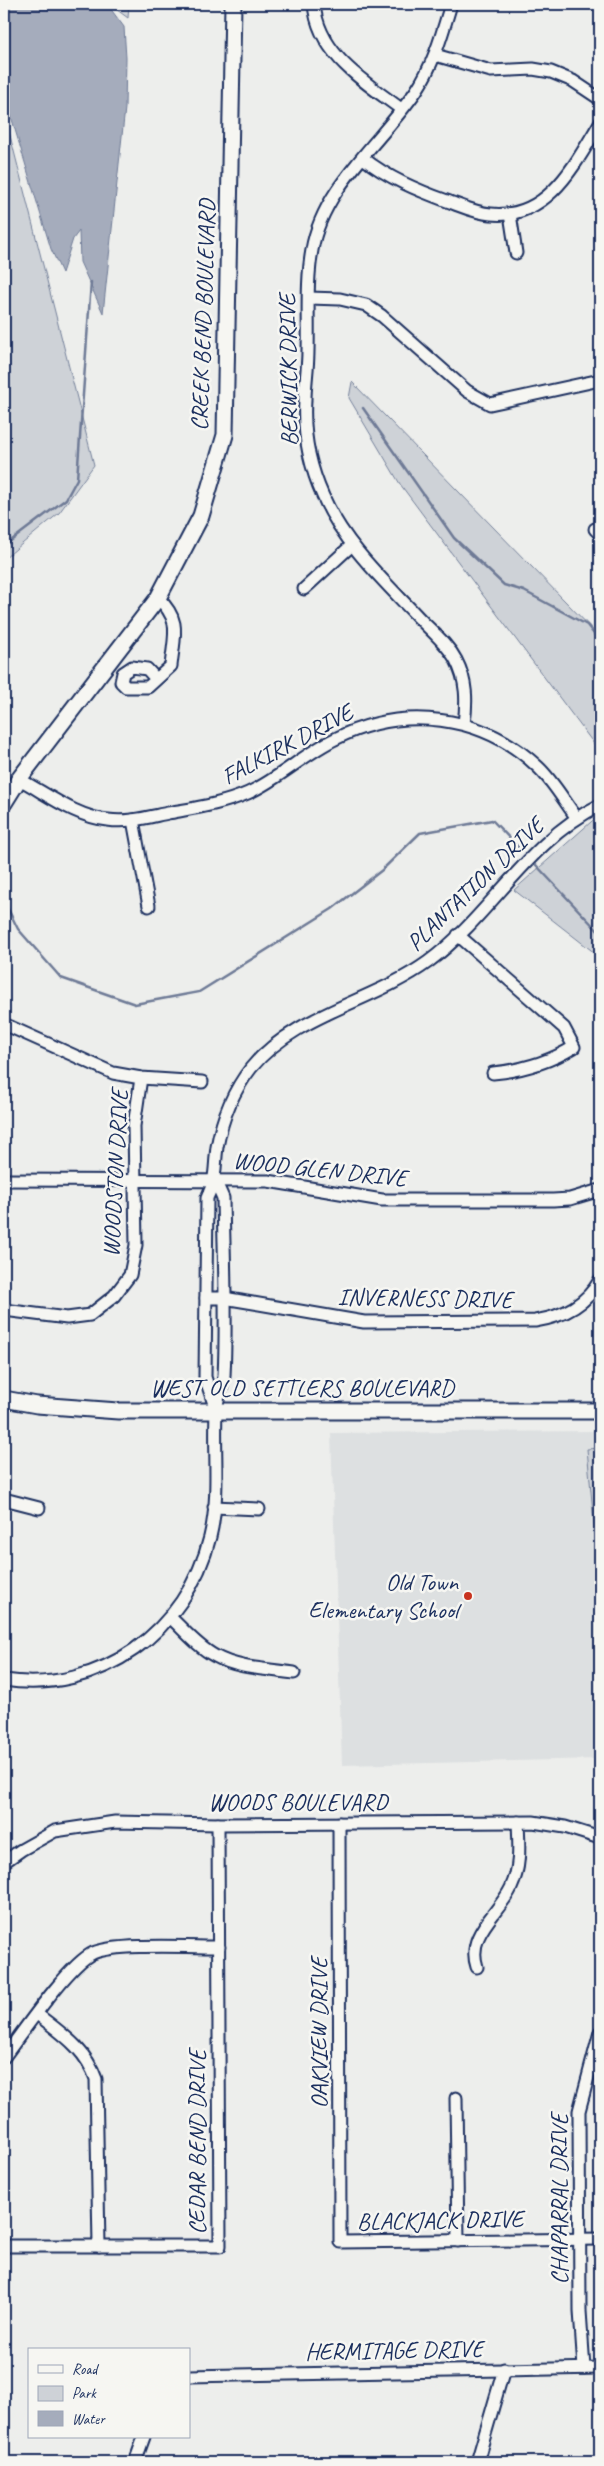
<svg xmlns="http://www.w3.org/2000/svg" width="604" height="2466" font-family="Caveat,sans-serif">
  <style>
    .built { fill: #dde0e1 }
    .green { fill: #ced2d7; stroke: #74809a }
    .water { fill: #a5acbc; stroke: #6e7a96 }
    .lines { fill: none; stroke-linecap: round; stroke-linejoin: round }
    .stream { stroke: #6e7a96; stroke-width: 2.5 }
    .street-casing { stroke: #1b2f5e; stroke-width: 15 }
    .secondary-casing { stroke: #1b2f5e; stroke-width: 19 }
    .street { stroke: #f6f6f2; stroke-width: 11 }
    .secondary { stroke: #f6f6f2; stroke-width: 15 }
    .poi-dot { fill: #c8321e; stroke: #f6f6f2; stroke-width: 2 }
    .labels { text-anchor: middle; stroke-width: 5; stroke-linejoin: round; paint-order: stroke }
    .street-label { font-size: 24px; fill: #1b2f5e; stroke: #f6f6f2 }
    .poi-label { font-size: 24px; fill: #1b2f5e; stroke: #f6f6f2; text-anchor: end }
  </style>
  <rect width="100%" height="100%" fill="#edeeec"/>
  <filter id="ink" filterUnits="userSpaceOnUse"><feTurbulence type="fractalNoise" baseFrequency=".02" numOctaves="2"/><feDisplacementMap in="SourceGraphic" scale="10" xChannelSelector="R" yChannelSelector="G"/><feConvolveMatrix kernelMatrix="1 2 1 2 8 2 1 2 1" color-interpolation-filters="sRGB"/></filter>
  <g filter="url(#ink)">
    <polygon class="built" points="600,1431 600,1759 342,1765 331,1433"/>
    <g class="green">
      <polygon points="109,4 129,4 128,18"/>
      <polygon points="4,112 94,465 59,513 4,559"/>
      <polygon points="352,382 600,637 600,752 400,484 349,398"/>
      <polygon points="600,814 600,957 514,890"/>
      <polygon points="600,1448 600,1533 595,1534 587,1449"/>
    </g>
    <polygon class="water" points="4,4 107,4 124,27 126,58 125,108 103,313 80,262 79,231 73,239 62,273 51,249 4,93"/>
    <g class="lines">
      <g class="stream">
        <polyline points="363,408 454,538 504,585 524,591 587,625 600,642"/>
        <polyline points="4,546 66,499 77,479 91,282"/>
        <polyline points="536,865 600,933"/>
        <polyline points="4,901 18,929 61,978 135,1004 199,992 332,909 382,870 420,833 492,820 518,847"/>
      </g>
      <g class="street-casing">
        <g id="street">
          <path d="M314 4C318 54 365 82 401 109"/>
          <path d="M451 4C442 34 434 64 416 91 382 141 322 188 312 250 306 283 309 318 308 351 308 368 305 384 305 400 303 433 310 467 323 496 344 544 383 580 418 617 431 631 447 643 456 660 467 681 467 701 464 724"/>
          <polyline points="435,55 491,71 533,69 551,72 573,81 600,99"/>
          <path d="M363 158C388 178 417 190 447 201 461 206 476 213 491 214 548 220 575 164 600 123"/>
          <polyline points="510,214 516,253"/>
          <polyline points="309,298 340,299 366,305 382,316 467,391 490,404 600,380"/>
          <polyline points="595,529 600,534"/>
          <polyline points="304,589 352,545"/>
          <path d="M156 679 147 669 132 667 123 673 121 682 126 687H148L171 666C174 635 182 621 158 598"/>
          <path d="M19 779C47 794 76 817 108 820 128 823 148 817 168 813 195 808 223 804 248 793 279 779 304 754 335 739 402 705 483 714 538 767 553 781 564 801 577 818"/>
          <polyline points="133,820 149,906"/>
          <path d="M458 935 564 1028 574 1047C548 1063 523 1070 493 1073"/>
          <polyline points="4,1024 113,1073 141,1078 202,1082"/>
          <polyline points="4,1180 268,1181 382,1200 553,1200 570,1199 600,1190"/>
          <path d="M206 1298H224L364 1322 535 1321C561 1317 586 1305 600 1280"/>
          <polyline points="4,1310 67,1318 90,1315 114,1296 130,1275 136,1245 134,1126 141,1078"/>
          <path d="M216 1410 205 1377 207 1198C217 1177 214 1169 217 1147 222 1119 233 1091 251 1068 295 1014 373 1002 428 962 491 916 527 841 600 805"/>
          <polyline points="4,1499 39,1508"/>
          <polyline points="214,1507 259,1509"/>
          <path d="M171 1618C185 1631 198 1647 215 1656 238 1669 269 1669 294 1673"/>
          <path d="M4 1680C100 1695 187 1631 210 1537 220 1496 214 1455 216 1413 216 1400 223 1388 224 1376 227 1317 224 1257 223 1198L215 1180"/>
          <polyline points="339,1823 340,2242 600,2239"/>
          <polyline points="4,1862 21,1850 55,1831 115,1822 218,1824 533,1822 565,1827 600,1838"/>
          <path d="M477 1967C466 1934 498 1915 511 1888 521 1867 519 1845 518 1822"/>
          <path d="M37 2014C62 2034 85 2048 96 2079L99 2246"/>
          <path d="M4 2057C22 2033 69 1964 93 1953 117 1943 189 1947 219 1947"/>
          <polyline points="456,2098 458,2241"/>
          <polyline points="4,2246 220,2246 218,1824"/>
          <polyline points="584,2368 580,2311 579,2111 600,2032"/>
          <polyline points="189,2376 600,2368"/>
          <polyline points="135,2462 144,2437"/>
          <polyline points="477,2462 504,2369"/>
        </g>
      </g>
      <g class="secondary-casing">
        <g id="secondary">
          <polyline points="4,803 19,779 158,598 201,516 225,435 233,4"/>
          <polyline points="4,1399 37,1405 118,1411 600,1411"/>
        </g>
      </g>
      <use href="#street" class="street"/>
      <use href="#secondary" class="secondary"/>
    </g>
  </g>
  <circle class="poi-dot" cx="468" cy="1596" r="5"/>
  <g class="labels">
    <g class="street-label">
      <text transform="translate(203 315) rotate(-88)" y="8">CREEK BEND BOULEVARD</text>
      <text transform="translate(288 370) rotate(-91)" y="8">BERWICK DRIVE</text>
      <text transform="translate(287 744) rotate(-28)" y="8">FALKIRK DRIVE</text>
      <text transform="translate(475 884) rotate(-44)" y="8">PLANTATION DRIVE</text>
      <text transform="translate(320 1169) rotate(6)" y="8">WOOD GLEN DRIVE</text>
      <text transform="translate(115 1173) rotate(-87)" y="8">WOODSTON DRIVE</text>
      <text transform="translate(425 1298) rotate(1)" y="8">INVERNESS DRIVE</text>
      <text x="302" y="1396">WEST OLD SETTLERS BOULEVARD</text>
      <text x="298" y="1810">WOODS BOULEVARD</text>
      <text transform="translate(319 2033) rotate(-90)" y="8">OAKVIEW DRIVE</text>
      <text transform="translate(197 2142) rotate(-90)" y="8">CEDAR BEND DRIVE</text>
      <text transform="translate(559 2199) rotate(-90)" y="8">CHAPARRAL DRIVE</text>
      <text transform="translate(440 2220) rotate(-1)" y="8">BLACKJACK DRIVE</text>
      <text transform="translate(394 2350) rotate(-1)" y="8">HERMITAGE DRIVE</text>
    </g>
    <g class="poi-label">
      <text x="458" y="1590">Old Town<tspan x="458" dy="28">Elementary School</tspan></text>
    </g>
  </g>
  <rect width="604" height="2466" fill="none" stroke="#f6f6f2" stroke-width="20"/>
  <rect x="10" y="10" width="584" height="2446" fill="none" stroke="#1b2f5e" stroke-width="2" filter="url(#ink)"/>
  <rect x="28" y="2348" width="162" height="90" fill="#f6f6f2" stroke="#9ea6b7"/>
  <rect x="38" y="2365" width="25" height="8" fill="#f6f6f2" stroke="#9ea6b7"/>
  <text x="72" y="2374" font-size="15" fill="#1b2f5e">Road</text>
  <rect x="38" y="2386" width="25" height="15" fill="#ced2d7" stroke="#9ea6b7"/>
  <text x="72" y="2398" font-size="15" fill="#1b2f5e">Park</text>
  <rect x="38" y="2411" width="25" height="15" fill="#a5acbc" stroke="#9ea6b7"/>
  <text x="72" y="2424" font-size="15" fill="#1b2f5e">Water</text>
</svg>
